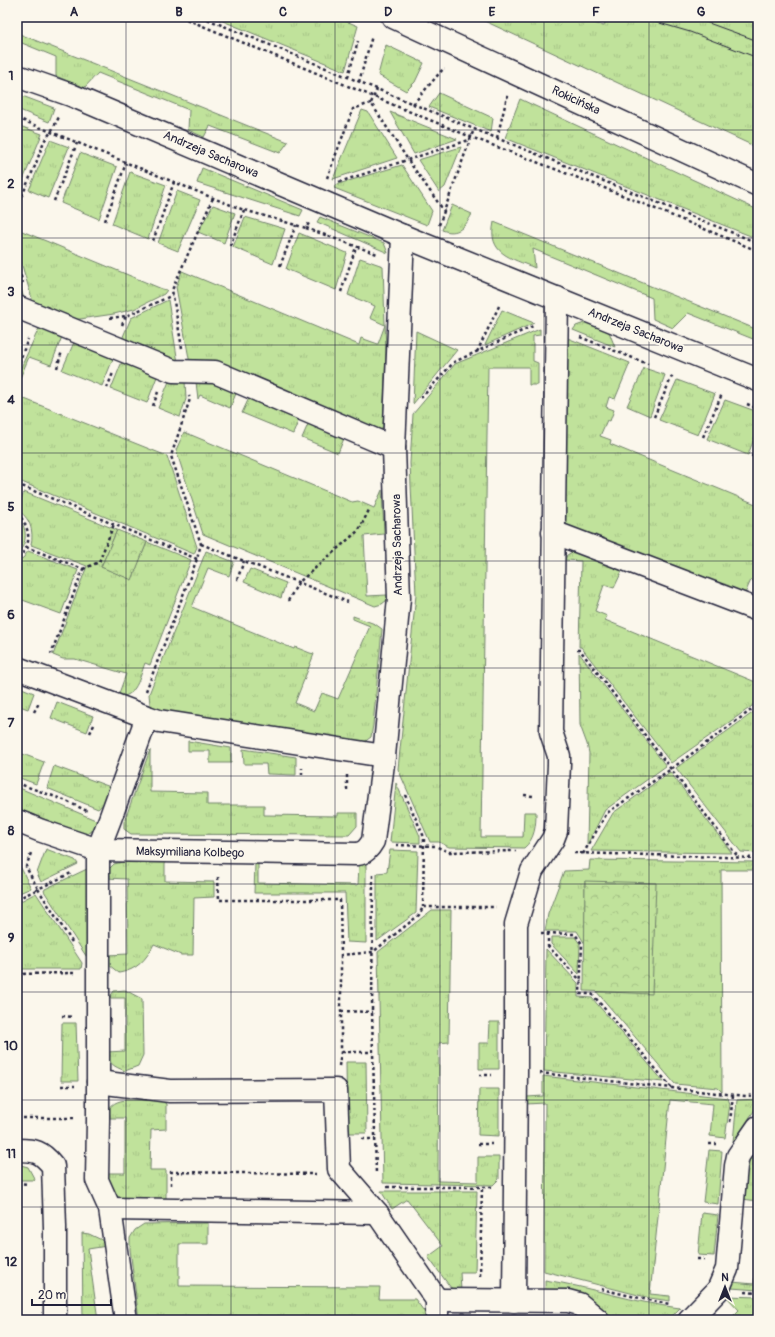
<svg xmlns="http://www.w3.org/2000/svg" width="775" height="1337" font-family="Pangolin,sans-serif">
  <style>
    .grass { fill: url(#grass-tufts); stroke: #71826b }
    .park { fill: url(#park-crowns); stroke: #71826b }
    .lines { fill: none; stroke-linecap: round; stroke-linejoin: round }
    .street-casing { stroke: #22223b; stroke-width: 25 }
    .secondary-casing { stroke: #22223b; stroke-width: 25 }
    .path { stroke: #22223b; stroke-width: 2.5; stroke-dasharray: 3 3; stroke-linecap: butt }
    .street { stroke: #fbf7ec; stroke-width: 22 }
    .secondary { stroke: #fbf7ec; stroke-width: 22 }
    .tram { stroke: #22223b; stroke-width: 1 }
    .grid { fill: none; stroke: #22223b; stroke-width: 1; stroke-opacity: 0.55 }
    .labels { text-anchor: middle; stroke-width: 4; stroke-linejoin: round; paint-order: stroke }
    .street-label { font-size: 12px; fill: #22223b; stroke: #fbf7ec }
    .neatline { fill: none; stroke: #22223b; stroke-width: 1.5 }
    .grid-label { font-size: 13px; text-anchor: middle; font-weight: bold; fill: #22223b }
  </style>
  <defs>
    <pattern id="grass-tufts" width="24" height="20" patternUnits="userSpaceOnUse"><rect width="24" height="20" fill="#c0e29b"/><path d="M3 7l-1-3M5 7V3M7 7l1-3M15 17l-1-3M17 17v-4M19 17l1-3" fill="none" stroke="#a5c286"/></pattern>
    <pattern id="park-crowns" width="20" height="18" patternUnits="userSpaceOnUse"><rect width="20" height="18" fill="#c0e29b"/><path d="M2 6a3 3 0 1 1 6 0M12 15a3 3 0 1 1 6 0" fill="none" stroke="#a5c286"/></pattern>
  </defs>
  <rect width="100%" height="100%" fill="#fbf7ec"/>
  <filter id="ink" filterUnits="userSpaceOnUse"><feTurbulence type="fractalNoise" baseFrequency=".025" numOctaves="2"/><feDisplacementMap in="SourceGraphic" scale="8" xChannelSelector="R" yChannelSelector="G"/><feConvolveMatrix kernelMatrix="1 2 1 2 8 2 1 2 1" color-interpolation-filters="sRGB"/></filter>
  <g filter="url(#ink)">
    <g class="grass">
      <polygon points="213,17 336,17 358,26 345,71"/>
      <polygon points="476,17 573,17 604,26 607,17 758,17 758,148"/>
      <polygon points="17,33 288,142 280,153 210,126 204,137 188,130 189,110 98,73 84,88 56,76 56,57 17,41"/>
      <polygon points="386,45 424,63 415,82 406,91 378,75"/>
      <polygon points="439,93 493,118 491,132 429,107"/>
      <polygon points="17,94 54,108 49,122 17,109"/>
      <polygon points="520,99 758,210 758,239 505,138"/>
      <polygon points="362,110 368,112 397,158 333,179"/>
      <polygon points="390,112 457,139 414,154"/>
      <polygon points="17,125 42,134 23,180 17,178"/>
      <polygon points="50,140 69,147 48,198 29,190"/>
      <polygon points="461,147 445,187 439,192 418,160"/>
      <polygon points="80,153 117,167 99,219 61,203"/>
      <polygon points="402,165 432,211 427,225 334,188 335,185"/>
      <polygon points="202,168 303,210 300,216 197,183"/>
      <polygon points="130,172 166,185 148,239 112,224"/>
      <polygon points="177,191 200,200 178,251 158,243"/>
      <polygon points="213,205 235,213 224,243 198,232"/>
      <path d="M452 205 472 214C465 227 458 236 442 230Z"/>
      <polygon points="245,217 285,229 273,264 233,247"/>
      <polygon points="320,217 384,243 388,253 317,222"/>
      <path d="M494 222 758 330V341L688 313 673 328 653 319 652 298 533 249 535 268C511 258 487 254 494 222Z"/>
      <polygon points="17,229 162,289 167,290 164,294 134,309 114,314 73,320 33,302 17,249"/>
      <polygon points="299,233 347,253 336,290 286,269"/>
      <polygon points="360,258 383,266 386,352 383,428 378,431 190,364 176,287 182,271 359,345 361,338 378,344 385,325 370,318 375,306 348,295"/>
      <polygon points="17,274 24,299 17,296"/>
      <polygon points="168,300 178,363 122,339 131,318"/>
      <polygon points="502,310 534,323 485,345"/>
      <polygon points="587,322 609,332 615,347 573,330 576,326"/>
      <polygon points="40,326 63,334 51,365 29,357 17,385 17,376"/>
      <path d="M540 329V335L533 336V361L538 363V385H529V367H488L481 837H523L524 812H536C536 825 535 839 524 848L449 847 439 842H430L398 769 416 595 410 463 413 414 455 364Z"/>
      <polygon points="416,331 457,350 413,404"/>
      <polygon points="565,337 630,363 615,399 609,397 606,407 614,410 610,421 607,420 600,436 611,440 610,444 758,505 758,583 751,580 743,598 569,530 563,517"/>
      <polygon points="75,340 115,354 102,386 62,370"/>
      <polygon points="123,359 158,374 147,403 111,389"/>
      <polygon points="644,368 665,375 650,416 627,406"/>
      <polygon points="170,379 185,381 186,399 180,417 158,408"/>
      <polygon points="677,380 715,394 698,435 659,420"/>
      <polygon points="215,381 237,391 230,408 200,395 198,399 196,382"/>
      <polygon points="17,396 167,456 197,547 194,554 17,480"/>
      <polygon points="249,398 300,417 293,434 242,413"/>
      <polygon points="725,400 758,412 758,428 748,455 707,439"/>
      <polygon points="309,422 345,436 338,453 302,438"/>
      <polygon points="184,432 352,502 358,501 374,508 382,490 384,534 364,536 367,596 387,595 387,600 382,604 375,606 203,534 176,450"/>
      <path d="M24 492 117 530 101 567 132 579 147 542 191 560 150 665 145 663C140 676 136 699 118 696L126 674 75 659H63L53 655 87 566 31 545C34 531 30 517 17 510Z"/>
      <path d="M17 517C28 527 28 544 17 554Z"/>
      <polygon points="28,551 78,570 61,614 17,598 17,563 24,557"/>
      <polygon points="206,551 234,562 229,576 208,568 192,607 294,649 295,647 310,653 314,654 295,703 314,711 322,693 338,699 370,626 353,619 353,616 375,624 382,629 373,725 371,737 363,743 156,713 150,704 149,694"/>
      <polygon points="574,551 624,567 614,588 604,585 595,611 607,616 605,620 758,683 758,702 671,763 581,647 579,647 581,561 565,560 567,555"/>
      <polygon points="250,569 286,583 281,598 244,582"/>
      <polygon points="579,653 666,766 605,810 587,845 589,753 587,744 580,725"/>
      <polygon points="17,686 34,693 28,709 17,705"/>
      <polygon points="57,702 93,716 87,732 51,718"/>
      <polygon points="758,709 758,853 741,852 676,768"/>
      <polygon points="188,741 231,748 231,763 210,763 210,751 188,751"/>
      <polygon points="243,749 296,757 296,775 267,774 266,764 244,764"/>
      <polygon points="150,750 150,792 207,793 207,805 264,805 264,815 338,816 338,813 357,813 357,826 349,835 131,834 124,829 124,822"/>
      <polygon points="17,752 44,762 36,784 17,777"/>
      <polygon points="54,766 113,788 106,802 98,809 47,788"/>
      <polygon points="670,772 732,853 591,851 613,813"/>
      <polygon points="396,783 420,836 420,843 390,842"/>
      <polygon points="17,787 98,821 91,832 84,835 17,808"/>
      <polygon points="46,849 75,860 78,864 41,882 37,873"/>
      <polygon points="390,850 418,851 416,913 377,941 377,873 387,872"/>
      <polygon points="590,860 758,862 758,870 721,870 722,1092 718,1088 675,1084 596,991 652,993 585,881 585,944 577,931 545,931 548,914 564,871 589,870"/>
      <path d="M127 861H165V881L214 882V897L194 898 193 955H181L154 944C146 960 137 970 119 973L109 965 107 955 128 954 127 879 106 878 107 871 114 864Z"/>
      <polygon points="255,863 258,863 258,883 358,885 359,864 366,863 366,943 347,942 345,893 254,893"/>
      <polygon points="17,866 21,868 31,888 17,894"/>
      <polygon points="87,869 88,959 44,891 45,889"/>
      <polygon points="36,893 82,963 81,969 17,969 17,903"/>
      <polygon points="432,910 451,910 449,1042 439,1043 438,1181 478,1182 478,1157 499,1157 499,1179 493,1185 383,1183 378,952"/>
      <polygon points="551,937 575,937 580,944 579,974 551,944"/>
      <polygon points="546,949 578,983 578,997 592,998 664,1082 544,1071"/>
      <polygon points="17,979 19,979 18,1115 17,1114"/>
      <path d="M125 990 142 999 143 1055 138 1066 125 1071C114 1066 109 1065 107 1052L125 1051V998H109L114 991Z"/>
      <polygon points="490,1022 499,1022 499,1069 479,1069 479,1043 489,1043"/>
      <polygon points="62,1023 76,1023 78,1081 61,1081"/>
      <polygon points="346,1062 366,1062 367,1133 347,1133"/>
      <polygon points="543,1076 728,1098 730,1104 725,1138 710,1136 713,1104 670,1100 650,1294 670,1296 670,1301 650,1298 544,1271 545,1103 526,1104 527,1097 543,1096"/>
      <polygon points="479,1089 499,1089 499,1136 478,1135"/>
      <polygon points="758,1099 758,1105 733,1142 737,1100"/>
      <path d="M125 1100H161L166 1104V1129L151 1130 150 1170H166V1202L132 1200 117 1197 111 1187 105 1173H125V1118H105C109 1106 113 1102 125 1100Z"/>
      <polygon points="758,1148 758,1201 742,1199 748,1162"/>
      <polygon points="709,1150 722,1151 718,1204 703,1202"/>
      <polygon points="17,1164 28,1167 35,1180 17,1180"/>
      <polygon points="381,1191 477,1191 475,1272 460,1272 461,1291 451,1288 428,1257 443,1246 407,1199 392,1209"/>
      <polygon points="702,1213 718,1215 714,1256 698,1255"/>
      <polygon points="208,1223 208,1244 179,1244 179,1286 380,1287 379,1299 415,1299 426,1314 428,1320 139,1320 130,1249 130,1238 135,1230 144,1224"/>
      <polygon points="82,1233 89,1234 106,1242 107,1246 88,1249 98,1320 83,1320"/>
      <polygon points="758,1237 758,1290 731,1288 732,1282 754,1284"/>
      <path d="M545 1280C591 1287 634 1303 680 1308L668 1320H614C589 1292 581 1294 545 1292Z"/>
      <polygon points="726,1296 758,1297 758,1320 729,1320 739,1310"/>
    </g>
    <g class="park">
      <polygon points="117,530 147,542 132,580 101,567"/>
      <polygon points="585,881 656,883 652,994 584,991"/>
    </g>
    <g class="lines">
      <g class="street-casing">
        <g id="street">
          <polyline points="17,76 71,95 403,236 758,380"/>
          <polyline points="17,307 173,371 215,372 394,448"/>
          <polyline points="553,532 758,610"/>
          <polyline points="17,668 147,717"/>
          <path d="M17 821 39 830 98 850 357 854C365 853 369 848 373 841L384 756 399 598 394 448 403 236"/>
          <polyline points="98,1082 170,1091 336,1090 339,1169 377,1213 437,1300 437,1320"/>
          <path d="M17 1150C35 1150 41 1151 53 1166L55 1227V1320"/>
          <polyline points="110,1209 377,1213"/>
          <polyline points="437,1300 568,1301 579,1304 598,1320"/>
          <polyline points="514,1301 516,1071 516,924 532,871 553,839 556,831 559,764 559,756 551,732 557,298"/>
          <polyline points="126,1320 110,1209 97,1180 98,1120 98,850 110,819 147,717 159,721 384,756"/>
          <polyline points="689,1320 718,1290 727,1269 736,1166 738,1156 758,1127"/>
        </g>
      </g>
      <g class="secondary-casing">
        <polyline id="secondary" points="393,17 758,185"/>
      </g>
      <g class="path">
        <polyline points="181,17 471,137 602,187 758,251"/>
        <polyline points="202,17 474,129 758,243"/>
        <polyline points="348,77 358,41"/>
        <polyline points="359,82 372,36"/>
        <polyline points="377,89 371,103 408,160 444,211"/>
        <polyline points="413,104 443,69 445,69"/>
        <polyline points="17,118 213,198 244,210 306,228 309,223"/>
        <polyline points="497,138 507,97 506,97"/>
        <polyline points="327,178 353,109 371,103"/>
        <polyline points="339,182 469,140"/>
        <polyline points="54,201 77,143"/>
        <polyline points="17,207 35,166 44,141 51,132 59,117"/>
        <polyline points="105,221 126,163"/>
        <polyline points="439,225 474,129"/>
        <polyline points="306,228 377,254"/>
        <polyline points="153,241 174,182"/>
        <polyline points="230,246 244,210"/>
        <polyline points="17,264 23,283"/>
        <polyline points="280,266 296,225"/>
        <polyline points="341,292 356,247"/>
        <polyline points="110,318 126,316 173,295"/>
        <polyline points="122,325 126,316"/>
        <polyline points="580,337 648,364"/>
        <polyline points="182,348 172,290 213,198"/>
        <polyline points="477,352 500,304"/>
        <polyline points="17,368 28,339"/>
        <polyline points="57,368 62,351"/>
        <polyline points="107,388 113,373"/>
        <polyline points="421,398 454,362 533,326"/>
        <polyline points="747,404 758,409"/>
        <polyline points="153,406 158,392"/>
        <polyline points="654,417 673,374"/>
        <polyline points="703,437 722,394"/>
        <polyline points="752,457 758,442"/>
        <polyline points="17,484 197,559"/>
        <polyline points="17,498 22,486"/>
        <path d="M17 513C30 526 34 546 17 558"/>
        <polyline points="201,544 348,602"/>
        <polyline points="26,547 83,569 51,654"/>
        <polyline points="83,569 99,562 114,524"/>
        <polyline points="237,580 244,561"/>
        <polyline points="288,601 298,583 359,530 370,508"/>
        <polyline points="577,650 580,650 738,857"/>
        <polyline points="146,691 197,559 201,544 171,456 190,399 189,396"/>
        <polyline points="34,712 39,703"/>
        <polyline points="90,733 95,723"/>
        <polyline points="302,775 302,768"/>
        <polyline points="347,775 347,793"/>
        <polyline points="17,783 64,800 87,811"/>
        <polyline points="405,795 424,837 423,907"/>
        <polyline points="524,795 533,796"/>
        <polyline points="396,845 435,846 449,852 516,851"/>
        <polyline points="574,853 758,858"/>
        <polyline points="583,854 607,813 671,769 758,705"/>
        <polyline points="373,875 372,1012 376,1174"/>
        <polyline points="218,877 219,900 340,900 341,955 373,952 419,915 423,907 496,907"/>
        <polyline points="17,899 38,889 26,867 31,853"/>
        <polyline points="541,933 575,934 582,944 580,994 592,994 672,1088"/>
        <polyline points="548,933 548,946 581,981"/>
        <polyline points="72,942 38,889 73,872"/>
        <polyline points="17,974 74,973"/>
        <polyline points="341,1011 372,1012"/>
        <polyline points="62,1016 73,1017"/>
        <polyline points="342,1052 373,1052"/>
        <polyline points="339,1066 341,1052 341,955"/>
        <polyline points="540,1073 707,1092 746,1096 758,1095"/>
        <polyline points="479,1075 492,1075"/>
        <polyline points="61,1086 75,1086"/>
        <polyline points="17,1118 75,1118"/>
        <polyline points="730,1122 733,1095"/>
        <polyline points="362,1139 375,1139"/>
        <polyline points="478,1144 492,1144"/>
        <polyline points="709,1144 717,1144"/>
        <polyline points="17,1183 28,1184"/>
        <polyline points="171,1185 171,1172 316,1174"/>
        <polyline points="387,1187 482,1187"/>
        <polyline points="697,1259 704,1259"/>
        <polyline points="480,1276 482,1187 492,1187"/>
        <polyline points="601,1289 648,1300 670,1304"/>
        <polyline points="745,1292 758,1293"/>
      </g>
      <use href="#street" class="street"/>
      <use href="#secondary" class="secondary"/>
      <g class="tram">
        <polyline points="639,17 690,32 758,58"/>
        <polyline points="692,17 758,41"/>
      </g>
    </g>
  </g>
  <path class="grid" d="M126 17V1320M231 17V1320M335 17V1320M440 17V1320M544 17V1320M649 17V1320M17 130H758M17 238H758M17 345H758M17 453H758M17 561H758M17 668H758M17 776H758M17 884H758M17 992H758M17 1100H758M17 1207H758"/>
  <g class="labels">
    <g class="street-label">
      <text transform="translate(576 100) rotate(25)" y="4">Rokicińska</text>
      <text transform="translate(211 154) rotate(23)" y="4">Andrzeja Sacharowa</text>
      <text transform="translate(636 330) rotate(22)" y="4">Andrzeja Sacharowa</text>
      <text transform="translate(397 545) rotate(-91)" y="4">Andrzeja Sacharowa</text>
      <text transform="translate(190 852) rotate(1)" y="4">Maksymiliana Kolbego</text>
    </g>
  </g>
  <rect width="775" height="1337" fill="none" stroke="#fbf7ec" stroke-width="44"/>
  <g transform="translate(725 1287)" stroke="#fbf7ec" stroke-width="3" paint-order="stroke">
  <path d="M0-3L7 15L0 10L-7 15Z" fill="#22223b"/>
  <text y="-6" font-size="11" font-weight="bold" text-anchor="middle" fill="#22223b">N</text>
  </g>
  <path d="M32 1299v6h79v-6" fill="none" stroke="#22223b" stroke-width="2"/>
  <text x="38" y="1299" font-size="12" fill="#22223b" stroke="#fbf7ec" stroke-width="3" paint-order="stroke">20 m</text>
  <rect x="22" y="22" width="731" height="1293" class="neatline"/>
  <g class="grid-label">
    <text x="74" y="16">A</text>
    <text x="179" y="16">B</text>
    <text x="283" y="16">C</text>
    <text x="388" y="16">D</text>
    <text x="492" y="16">E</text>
    <text x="596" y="16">F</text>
    <text x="701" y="16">G</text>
    <text x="11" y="80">1</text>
    <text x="11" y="188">2</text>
    <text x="11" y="296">3</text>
    <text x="11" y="404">4</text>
    <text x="11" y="511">5</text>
    <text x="11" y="619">6</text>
    <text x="11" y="727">7</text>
    <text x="11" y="835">8</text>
    <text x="11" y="942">9</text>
    <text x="11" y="1050">10</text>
    <text x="11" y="1158">11</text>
    <text x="11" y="1266">12</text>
  </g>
</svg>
